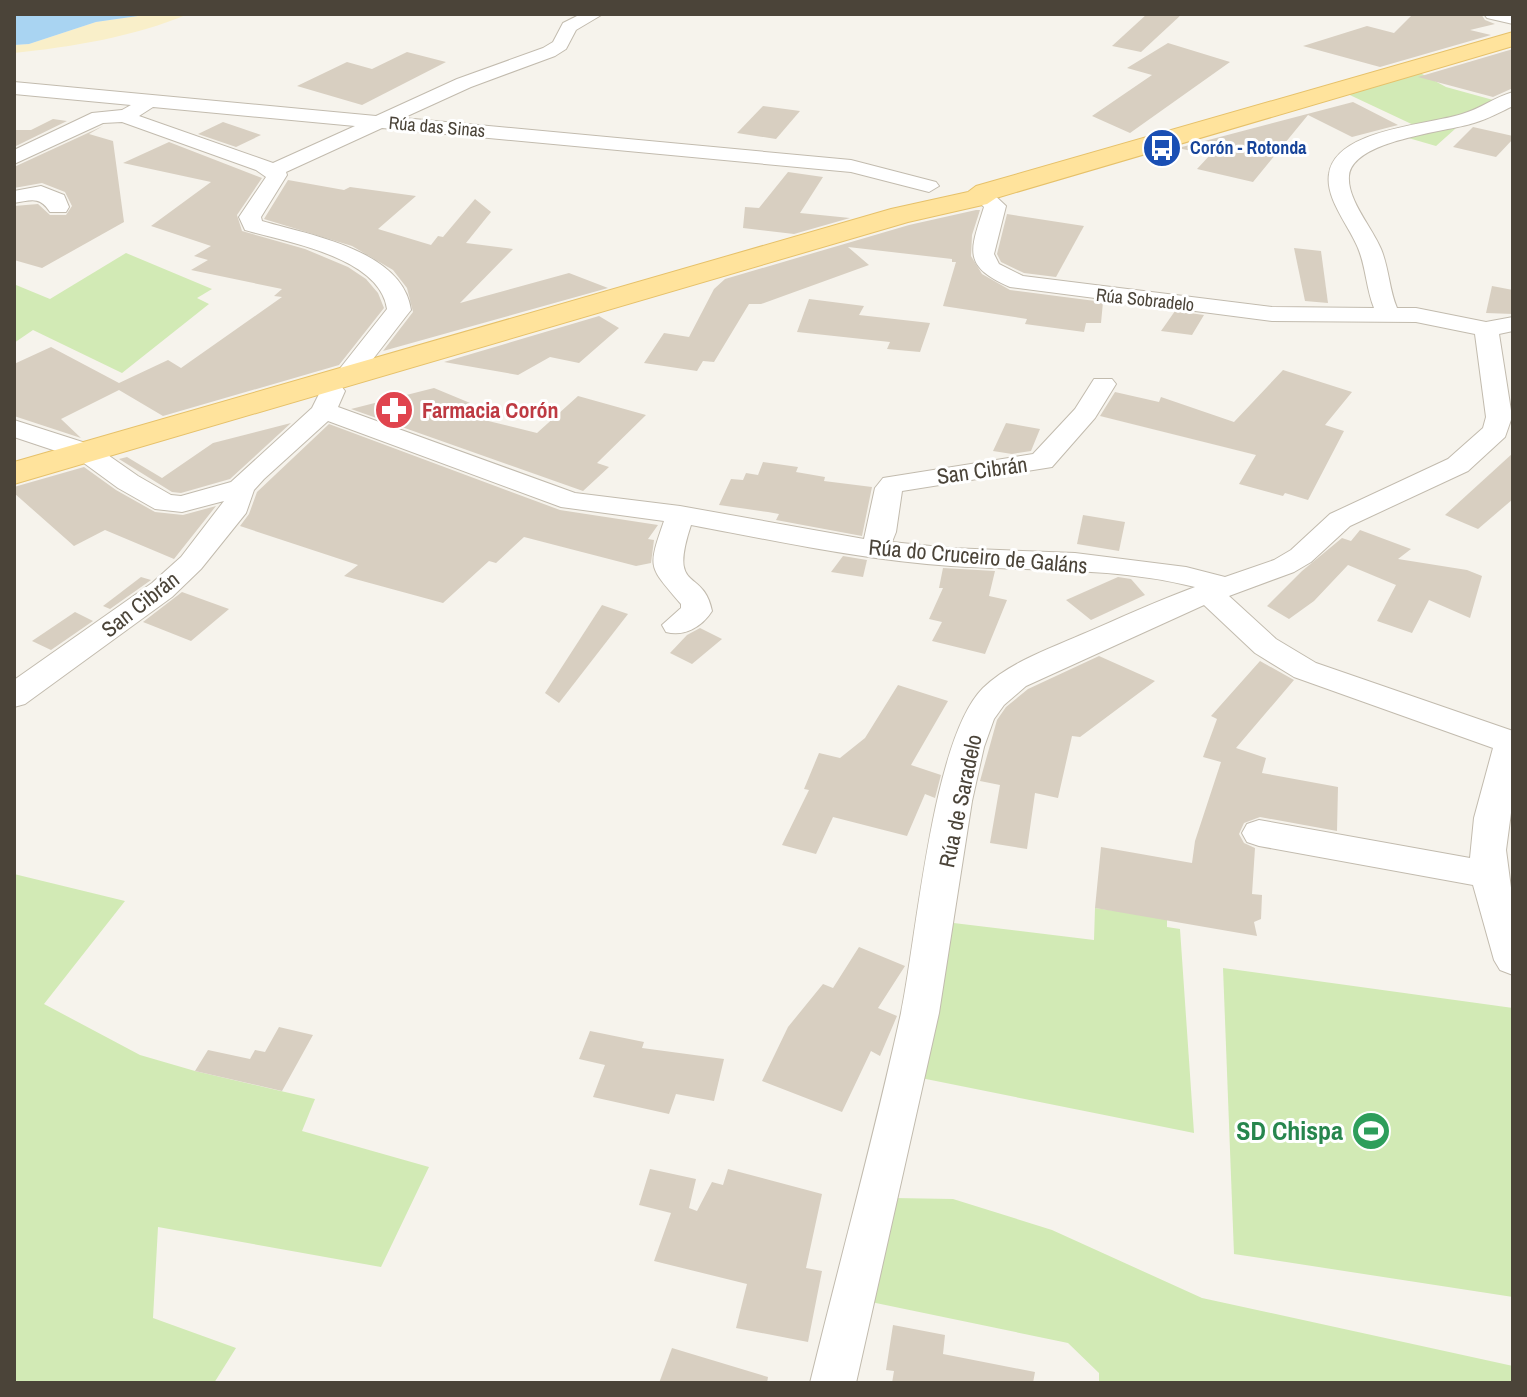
<svg xmlns="http://www.w3.org/2000/svg" width="1527" height="1397" font-family="'Archivo Narrow',sans-serif">
  <style>
    .green { fill: #d2eab5 }
    .sand { fill: #f9efc9 }
    .water { fill: #a9d4f2 }
    .building { fill: #d8cfc1 }
    .lines { fill: none; stroke-linecap: round; stroke-linejoin: round }
    .minor-casing { stroke: #c2bbae; stroke-width: 2 }
    .major-casing { stroke: #e6c16a; stroke-width: 2 }
    .minor { fill: #fff; fill-rule: evenodd }
    .major { fill: #ffe39c; fill-rule: evenodd }
    .labels { text-anchor: middle; stroke-width: 6; stroke-linejoin: round; paint-order: stroke }
    .far-street-label { font-size: 18px; fill: #4b4439; stroke: #fff }
    .far-transit-label { font-size: 18px; font-weight: bold; fill: #164399; stroke: #fff; text-anchor: start }
    .health-label { font-size: 22px; font-weight: bold; fill: #be3a42; stroke: #fff; text-anchor: start }
    .street-label { font-size: 22px; fill: #4b4439; stroke: #fff }
    .near-leisure-label { font-size: 26px; font-weight: bold; fill: #27864d; stroke: #fff; text-anchor: end }
  </style>
  <rect width="100%" height="100%" fill="#f6f3ec"/>
  <g class="green">
    <polygon points="1422,74 1446,87 1504,103 1465,120 1436,146 1398,135 1420,128 1337,89 1385,75"/>
    <polygon points="126,253 212,289 197,298 209,304 122,373 33,330 14,343 16,285 50,299"/>
    <polygon points="14,874 125,901 44,1004 140,1055 195,1071 315,1099 302,1131 429,1167 381,1267 158,1227 153,1318 236,1348 214,1383 14,1383"/>
    <polygon points="1095,908 1167,918 1167,927 1180,929 1194,1133 906,1075 937,921 1094,940"/>
    <polygon points="1223,968 1513,1008 1513,1297 1234,1254"/>
    <polygon points="894,1198 953,1199 1052,1230 1202,1298 1513,1366 1513,1383 1099,1383 1099,1373 1068,1343 871,1302"/>
  </g>
  <path class="sand" d="M152 14H188C134 37 71 47 14 53V45L29 44 96 22Z"/>
  <polygon class="water" points="14,14 152,14 96,22 29,44 14,45"/>
  <g class="building">
    <polygon points="1147,14 1182,14 1141,52 1112,46"/>
    <polygon points="1413,14 1481,14 1485,20 1495,24 1470,30 1491,35 1380,67 1303,46 1367,26 1394,33"/>
    <polygon points="1168,43 1230,62 1130,133 1092,116 1152,75 1127,68"/>
    <polygon points="1513,49 1513,88 1493,97 1418,77"/>
    <polygon points="407,52 446,62 362,105 297,86 347,62 372,69"/>
    <polygon points="1353,102 1398,125 1352,137 1308,115 1253,182 1197,169 1210,155 1178,148"/>
    <polygon points="763,106 800,111 776,139 737,133"/>
    <polygon points="53,119 67,121 14,147 14,130 31,130"/>
    <polygon points="223,122 261,135 236,147 198,134"/>
    <polygon points="103,126 89,134 113,141 124,222 42,268 14,260 14,206 38,204 50,215 66,215 72,206 65,192 42,183 14,188 14,167"/>
    <polygon points="1473,127 1513,136 1513,139 1496,157 1453,147"/>
    <polygon points="169,142 262,178 237,215 242,231 305,249 348,267 366,279 378,293 384,308 339,365 163,416 119,390 61,419 81,438 14,416 14,364 51,347 119,383 168,360 181,368 282,297 274,296 282,289 191,270 208,260 194,256 211,246 151,226 211,182 123,163"/>
    <polygon points="788,172 823,177 800,213 850,218 794,234 743,228 745,207 759,208"/>
    <polygon points="288,180 344,190 350,187 416,196 378,229 431,245 438,236 443,237 475,199 491,212 466,243 513,249 460,303 569,273 608,288 383,351 413,312 407,288 393,270 352,246 264,219"/>
    <polygon points="976,210 980,210 972,235 971,256 982,274 1010,290 1103,302 1101,323 1086,323 1084,332 1025,324 1027,319 943,306 956,262 952,262 952,259 848,247 869,265 761,304 749,304 714,362 703,361 697,371 644,363 664,333 689,337 714,289 725,279 909,225"/>
    <polygon points="1007,214 1084,226 1056,277 1024,273 1001,262 997,254"/>
    <polygon points="1294,248 1321,251 1328,303 1305,301"/>
    <polygon points="1492,286 1513,290 1513,314 1486,313"/>
    <polygon points="809,299 864,306 859,315 930,323 920,352 887,349 890,342 797,332"/>
    <polygon points="1175,311 1204,315 1192,335 1161,331"/>
    <polygon points="599,316 619,328 579,363 550,357 518,375 444,362"/>
    <polygon points="1283,370 1352,392 1325,425 1344,431 1308,500 1285,493 1283,496 1239,484 1256,455 1100,416 1115,392 1159,402 1161,397 1234,422"/>
    <polygon points="434,388 487,410 476,418 537,433 578,396 646,415 597,463 609,467 583,491 351,409"/>
    <polygon points="291,423 230,479 181,493 172,492 119,459 127,457 162,478 213,443"/>
    <polygon points="1006,423 1040,429 1031,451 1012,454 993,451"/>
    <polygon points="329,424 560,510 658,525 648,539 654,540 651,563 636,566 524,537 496,563 489,561 443,603 344,576 358,565 240,526 249,514 257,492"/>
    <polygon points="1513,453 1513,499 1478,529 1445,515"/>
    <polygon points="763,462 798,467 796,472 825,477 824,481 872,487 862,536 776,520 779,514 768,512 719,505 731,479 743,480 746,473 758,475"/>
    <polygon points="84,467 116,490 155,512 183,515 216,506 174,559 105,530 74,546 14,493 14,487"/>
    <polygon points="1083,515 1125,522 1119,551 1077,544"/>
    <polygon points="1360,530 1411,549 1398,559 1467,570 1482,576 1470,618 1429,600 1412,633 1377,621 1396,585 1348,565 1314,601 1289,619 1267,606 1302,571 1342,538 1351,541"/>
    <polygon points="843,556 867,560 863,577 831,572"/>
    <polygon points="943,568 995,571 989,596 1007,600 985,654 932,641 942,622 929,619 943,588 939,588"/>
    <polygon points="141,577 151,580 110,609 103,606"/>
    <polygon points="1118,577 1131,579 1145,595 1091,620 1066,600"/>
    <polygon points="182,592 229,609 191,641 143,622"/>
    <polygon points="602,605 628,614 559,703 545,693"/>
    <polygon points="75,612 93,621 51,650 32,641"/>
    <polygon points="700,628 722,639 692,664 670,653 687,635"/>
    <polygon points="1099,656 1155,681 1080,737 1072,736 1058,798 1035,793 1027,849 990,843 1000,785 980,781 997,720 1006,707 1028,689"/>
    <polygon points="1260,661 1294,680 1236,748 1266,758 1262,773 1338,787 1337,831 1260,817 1244,823 1239,834 1244,843 1255,848 1252,894 1262,895 1261,919 1254,922 1257,936 1095,908 1101,847 1192,863 1195,841 1221,762 1203,757 1217,719 1211,716"/>
    <polygon points="898,685 948,701 911,765 941,775 935,798 925,794 907,836 833,817 816,854 782,845 809,790 804,789 819,753 840,758 865,738"/>
    <polygon points="859,947 905,966 878,1008 897,1016 880,1056 871,1051 842,1112 762,1081 788,1027 823,984 833,988"/>
    <polygon points="279,1027 313,1035 282,1091 195,1071 208,1050 250,1059 255,1050 265,1052"/>
    <polygon points="590,1031 644,1042 642,1048 724,1059 714,1101 676,1094 669,1114 593,1097 605,1065 579,1059"/>
    <polygon points="650,1169 696,1179 689,1208 697,1211 712,1182 723,1185 728,1169 822,1194 806,1268 822,1271 808,1342 736,1328 747,1284 654,1261 671,1213 639,1205"/>
    <polygon points="893,1325 945,1335 943,1354 1035,1372 1033,1383 892,1383 894,1371 886,1370"/>
    <polygon points="672,1348 768,1377 767,1383 659,1383"/>
  </g>
  <g class="lines">
    <g class="minor-casing">
      <g id="minor">
        <path d="M581 14H603L576 30 566 49 555 56 471 87 403 118 851 160 936 182 939 186 929 192 851 172 382 128 286 172 287 175 261 217 262 221C309 235 403 250 411 310L407 315 356 381H338L334 376 387 309C380 257 286 242 245 230L239 217 266 177 256 170 122 122 103 123 14 164V150L92 113 122 110 131 105 14 94V82L376 116 457 79 543 48 553 42 563 23ZM153 107 355 126 273 163 139 116Z"/>
        <polygon points="1484,14 1513,14 1513,24 1487,18"/>
        <path d="M1513 92V106C1500 112 1488 119 1474 123 1446 132 1352 140 1349 176 1347 200 1372 227 1381 249 1389 268 1389 289 1397 308H1416L1486 322 1513 317V331L1499 334 1512 417 1505 437 1468 471 1350 526 1311 562 1294 572 1229 596 1276 639 1316 663 1513 731V798L1506 850 1513 903V975L1500 970 1494 960 1473 885 1259 846 1247 842 1242 833 1247 824 1259 820 1470 858 1474 818 1493 748 1294 677 1255 653 1204 605 1026 686 1004 705 994 719 984 747 972 801 939 1013 856 1383H810C840 1260 874 1137 901 1013 917 937 932 739 983 688 1010 662 1049 649 1083 634 1120 618 1157 601 1195 587 1116 567 1032 571 951 566 863 560 777 541 691 525 668 595 703 566 712 611 702 627 684 637 666 632L662 625 681 608V604C649 566 647 570 664 521L561 507 328 421 264 479 254 490 246 513 201 569 172 597 25 704 14 707V680L152 583 181 557 224 501 182 512 155 509 118 488 77 458 14 437V420L95 446 138 476 171 495 181 496 231 482 312 408 323 386H341L345 391 338 407 575 493 680 506 864 539 875 488 883 478 1033 454 1075 409 1094 379H1112L1116 384 1095 418 1052 467 902 491 896 532 892 542 950 548 1075 553 1186 567 1225 577 1274 560 1291 550 1330 514 1448 459 1483 428 1486 417 1475 334 1416 322 1272 321 1010 287C962 266 970 251 984 207L972 195 983 189 990 191 1006 206 994 254 999 264 1023 276 1272 307 1374 308C1366 288 1366 267 1358 248 1350 227 1325 199 1329 174 1335 129 1428 125 1462 114 1480 109 1495 97 1513 92Z"/>
        <path d="M41 186 64 195 69 207 66 212H50C40 196 31 200 14 203V191Z"/>
      </g>
    </g>
    <g class="major-casing">
      <polygon id="major" points="1513,32 1513,46 996,198 987,204 908,222 14,484 14,462 891,209 968,192 976,186"/>
    </g>
    <use href="#minor" class="minor"/>
    <use href="#major" class="major"/>
  </g>
  <defs>
    <g id="bus-disc" transform="scale(2)"><circle r="9.5" fill="#1a4fb4" stroke="#fff"/><path d="M-5-6H5V4H4V6H2V4H-2V6H-4V4H-5ZM-3.5-4V0h7V-4ZM-3.5 1.2v1.5H-2V1.2ZM2 1.2v1.5H3.5V1.2Z" fill="#fff"/></g>
    <g id="pharmacy-disc" transform="scale(2)"><circle r="9.5" fill="#e0444e" stroke="#fff"/><path d="M-2-6h4v4h4v4h-4v4h-4v-4h-4v-4h4Z" fill="#fff"/></g>
    <g id="stadium-disc" transform="scale(2)"><circle r="9.5" fill="#2e9e5b" stroke="#fff"/><path d="M0-5a6.5 5 0 1 0 0 10a6.5 5 0 1 0 0-10ZM-3.5-1.8h7v3.6h-7Z" fill="#fff"/></g>
  </defs>
  <g fill-rule="evenodd">
    <use href="#bus-disc" x="1162" y="148"/>
    <use href="#pharmacy-disc" x="394" y="410"/>
    <use href="#stadium-disc" x="1371" y="1131"/>
  </g>
  <g class="labels">
    <g class="far-street-label">
      <text transform="translate(437 127) rotate(5)" y="6">Rúa das Sinas</text>
      <text transform="translate(1145 300) rotate(6)" y="6">Rúa Sobradelo</text>
    </g>
    <g class="far-transit-label">
      <text x="1190" y="154">Corón - Rotonda</text>
    </g>
    <g class="health-label">
      <text x="422" y="418">Farmacia Corón</text>
    </g>
    <g class="street-label">
      <text transform="translate(982 470) rotate(-8)" y="8">San Cibrán</text>
      <text transform="translate(978 556) rotate(5)" y="8">Rúa do Cruceiro de Galáns</text>
      <text transform="translate(140 604) rotate(-38)" y="8">San Cibrán</text>
      <text transform="translate(960 801) rotate(-78)" y="8">Rúa de Saradelo</text>
    </g>
    <g class="near-leisure-label">
      <text x="1343" y="1140">SD Chispa</text>
    </g>
  </g>
  <rect width="1527" height="1397" fill="none" stroke="#4b4439" stroke-width="32"/>
</svg>
